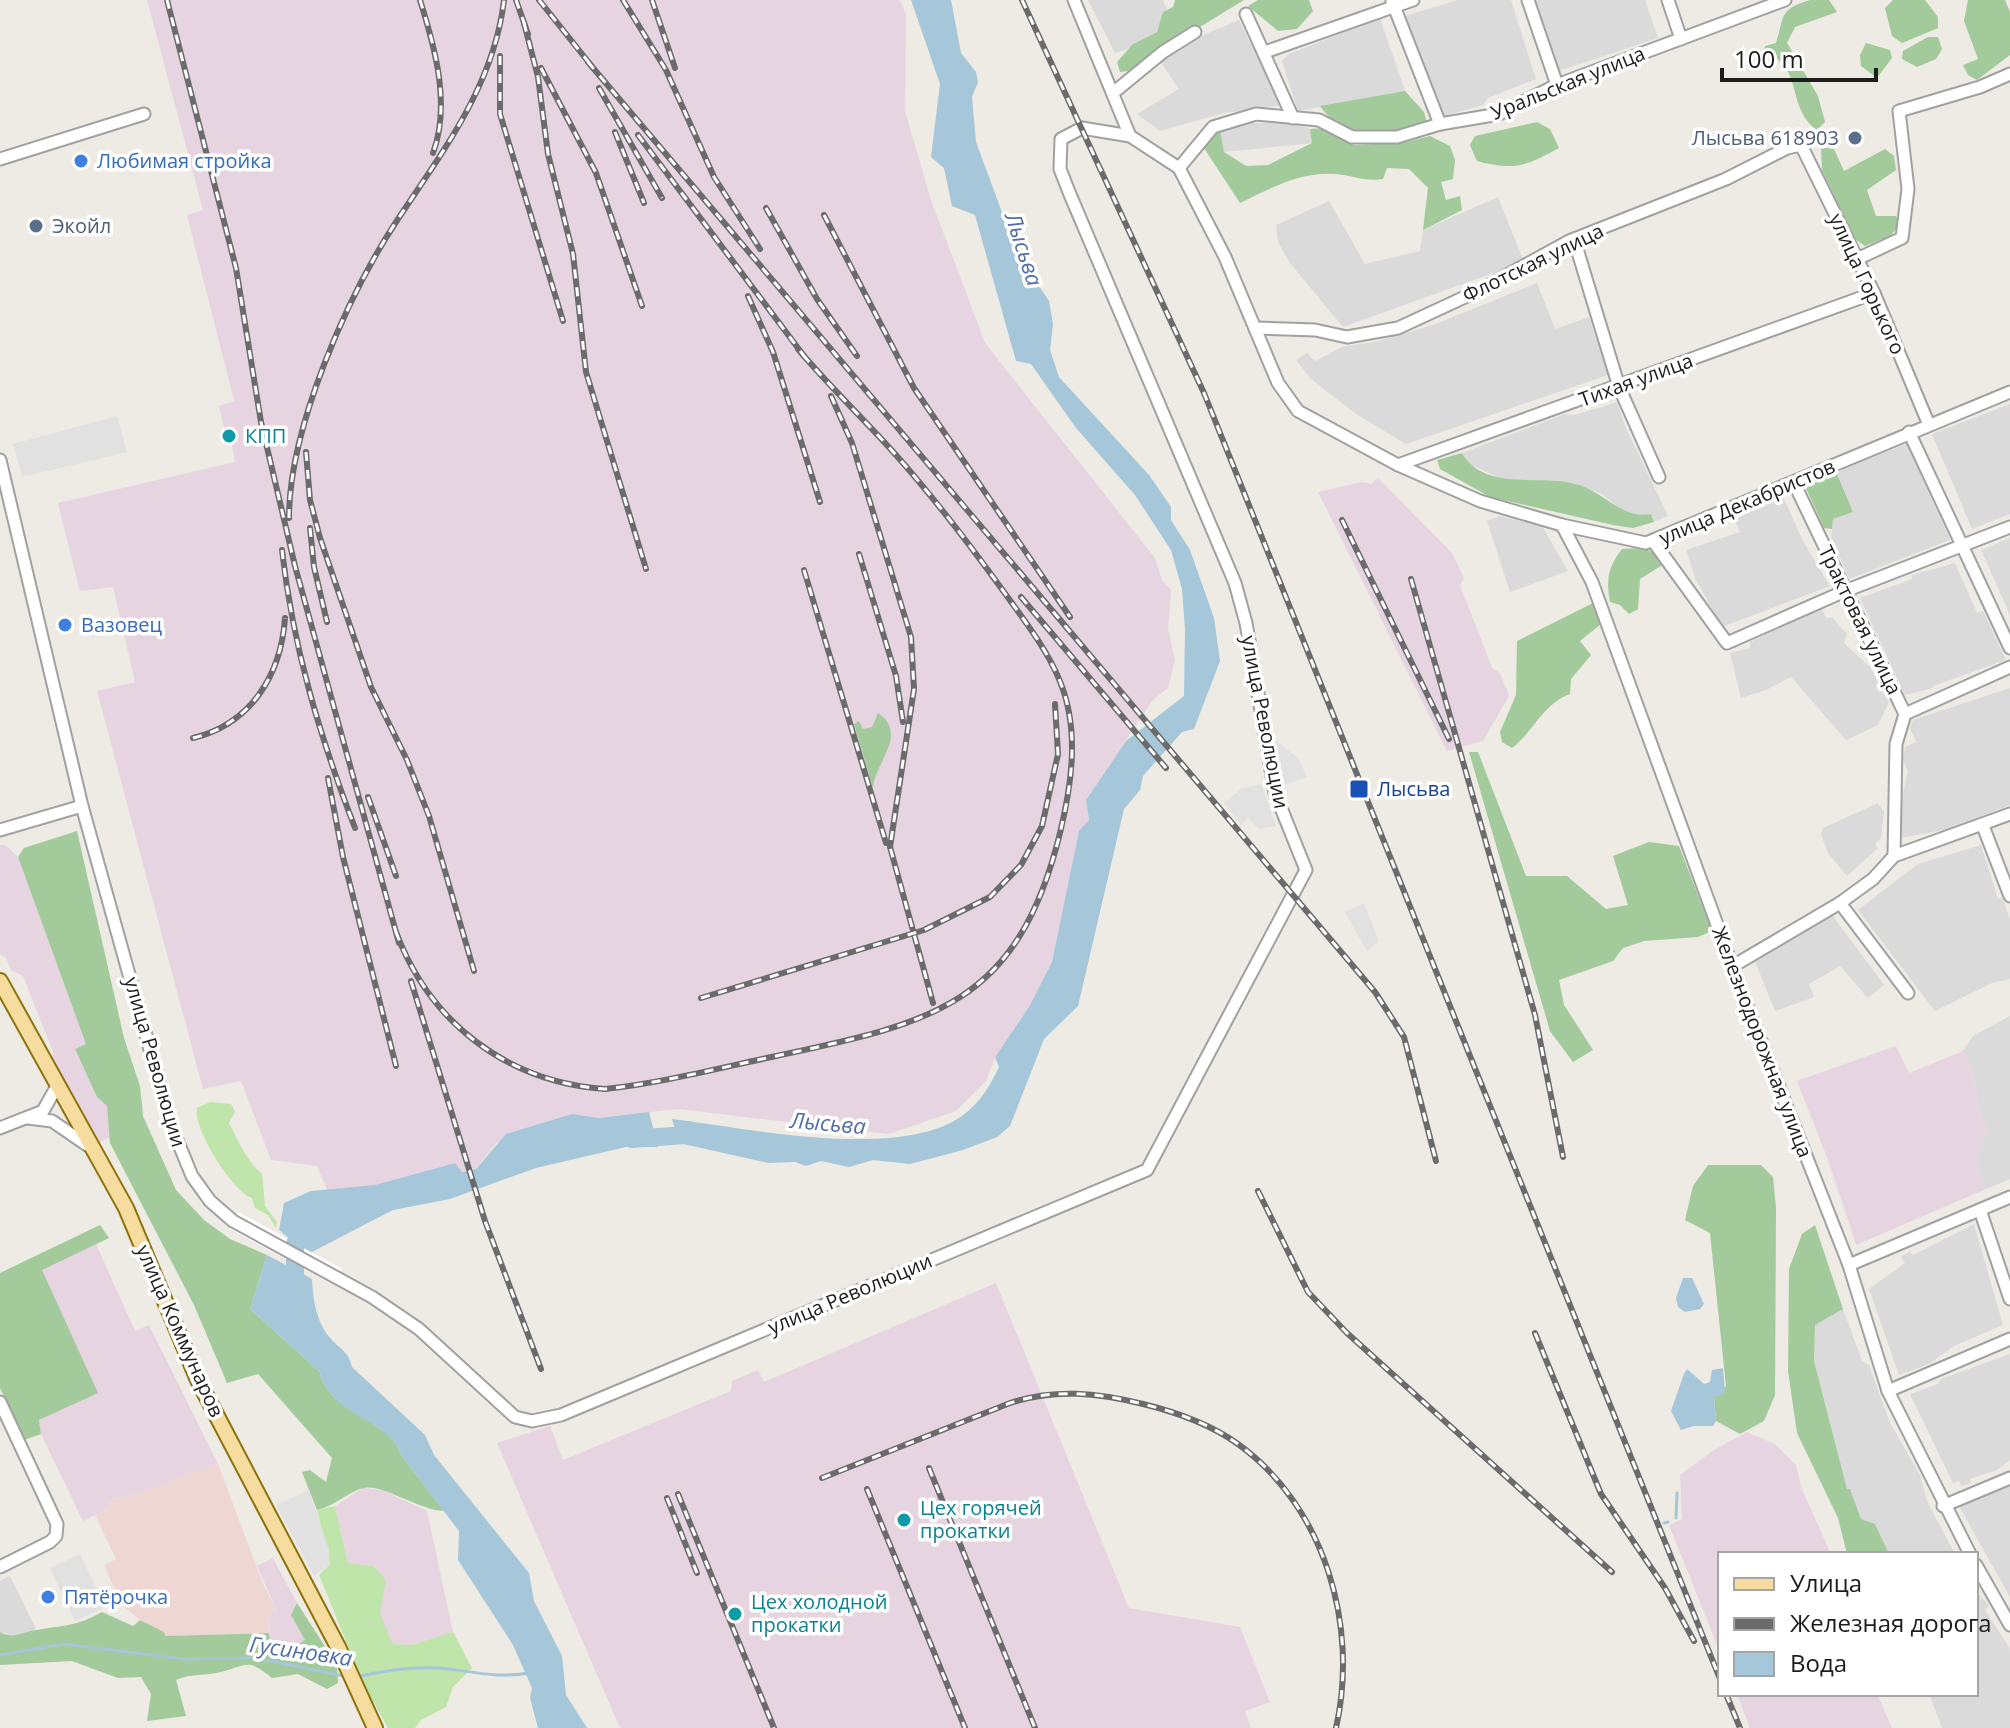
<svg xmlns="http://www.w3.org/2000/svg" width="2010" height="1728" font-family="'Open Sans',sans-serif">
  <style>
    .residential { fill: #dbdada }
    .commercial { fill: #eed7d3 }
    .industrial { fill: #e6d5e1 }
    .grass { fill: #c0e5ab }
    .forest { fill: #a2ca9a }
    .parking { fill: #e1e1e1 }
    .water { fill: #a6c6d9 }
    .pier { fill: #fff }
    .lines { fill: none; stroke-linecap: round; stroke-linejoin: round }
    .stream { stroke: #a6c6d9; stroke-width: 3 }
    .river { stroke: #a6c6d9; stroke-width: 18 }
    .minor-casing { stroke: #a1a1a1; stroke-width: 15 }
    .major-casing { stroke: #8d7209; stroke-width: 18 }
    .minor { stroke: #fff; stroke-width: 11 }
    .major { stroke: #f6dc9f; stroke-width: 14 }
    .rail-casing { stroke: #6b6b6b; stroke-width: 6 }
    .rail { stroke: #fff; stroke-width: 3; stroke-dasharray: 9; stroke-linecap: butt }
    .service-dot { fill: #5c6f8a; stroke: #fff; stroke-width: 3 }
    .shop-dot { fill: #3f7fe0; stroke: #fff; stroke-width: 3 }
    .culture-dot { fill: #0f9aa8; stroke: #fff; stroke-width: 3 }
    .transit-dot { fill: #1a4fb4; stroke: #fff; stroke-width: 3 }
    .labels { text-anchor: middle; stroke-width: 7; stroke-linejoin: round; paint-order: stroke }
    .street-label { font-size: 20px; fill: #1d1d1d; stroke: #fff }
    .service-label { font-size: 20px; fill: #4e5e75; stroke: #fff; text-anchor: end }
    .shop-label { font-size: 20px; fill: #366cbe; stroke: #fff; text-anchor: start }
    .culture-label { font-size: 20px; fill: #0d838f; stroke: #fff; text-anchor: start }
    .transit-label { font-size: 20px; fill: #164399; stroke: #fff; text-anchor: start }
    .water-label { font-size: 22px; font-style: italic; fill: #4f6fa6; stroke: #fff }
  </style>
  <rect width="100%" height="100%" fill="#edebe3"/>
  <g class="residential">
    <polygon points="1088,0 1163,0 1167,10 1157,32 1134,43 1135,47 1115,53"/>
    <polygon points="1458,0 1511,0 1536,79 1488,98 1483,105 1440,117 1405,16"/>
    <polygon points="1536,0 1645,0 1658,38 1559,71"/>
    <polygon points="1380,18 1405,91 1298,111 1282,61 1289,54"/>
    <polygon points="1239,20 1250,43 1260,54 1283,105 1223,113 1160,131 1137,114 1179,89 1160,61 1175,47"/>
    <polygon points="1251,123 1291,123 1310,129 1313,143 1224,152 1220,130"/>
    <polygon points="1498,197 1524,262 1343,327 1290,263 1278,242 1276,225 1329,201 1365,264 1420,251 1423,230"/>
    <polygon points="1537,283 1555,329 1589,317 1608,375 1406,444 1356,414 1311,379 1296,360 1307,353 1315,361 1344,346 1375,342 1433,325"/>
    <polygon points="1617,402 1625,426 1668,516 1654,522 1651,514 1636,517 1625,513 1602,494 1571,482 1530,483 1498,477 1469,464 1462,453 1565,414 1575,415"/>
    <polygon points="2010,404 2010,514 1972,529 1932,434"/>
    <polygon points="1907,444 1950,540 1849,579 1831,536 1833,519 1853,511 1837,474 1847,466"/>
    <polygon points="1781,492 1803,541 1830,586 1722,627 1695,578 1686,550 1740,532 1732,514"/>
    <polygon points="1500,516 1542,526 1568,571 1510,592 1487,521"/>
    <polygon points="2010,538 2010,615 1981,550"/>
    <polygon points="1955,563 1977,613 1983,611 2006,660 1933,686 1933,688 1905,695 1860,598 1912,579 1912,575"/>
    <polygon points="1821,607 1826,618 1832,617 1847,634 1844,643 1870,667 1889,702 1878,725 1846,740 1791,677 1766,690 1741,698 1730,653 1750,648 1750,642"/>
    <polygon points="2010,688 2010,805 1949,829 1900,838 1901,801 1908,771 1903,760 1905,747 1916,742 1910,728 1913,720"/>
    <polygon points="1878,803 1884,812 1881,838 1875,844 1878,848 1847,876 1828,853 1821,835 1823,828"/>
    <polygon points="1981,845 1998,899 2002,898 2010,919 2010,979 1992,983 1935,1011 1858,910 1918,864"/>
    <polygon points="1832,915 1884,985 1868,998 1840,966 1809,984 1814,997 1775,1011 1754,959"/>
    <polygon points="2010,1016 2010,1179 1986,1189 1978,1171 1978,1157 1987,1130 1979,1111 1973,1071 1963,1051 1973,1036"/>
    <polygon points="1974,1224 2003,1325 1954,1346 1929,1364 1899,1375 1869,1289 1905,1263 1901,1257 1910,1251 1913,1255"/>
    <polygon points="1843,1309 1862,1361 1869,1365 1890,1423 1920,1475 1927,1501 1955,1554 1889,1554 1875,1524 1861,1519 1850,1490 1847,1490 1814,1361 1815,1325"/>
    <polygon points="2010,1354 2010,1460 1997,1470 1970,1479 1971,1483 1961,1486 1959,1481 1953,1483 1910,1394 1938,1384 1941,1379"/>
    <polygon points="2010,1486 2010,1597 1959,1506"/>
    <polygon points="10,1576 36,1629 14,1637 0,1632 0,1581"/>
    <polygon points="1976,1592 1989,1605 1985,1610 2010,1649 2010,1728 1942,1728 1929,1694 1976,1694"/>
  </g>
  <polygon class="commercial" points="218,1464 263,1584 277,1611 268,1613 269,1633 164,1636 164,1632 140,1620 121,1604 104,1565 116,1559 95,1515 109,1509 107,1502 118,1497 120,1500"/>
  <g class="industrial">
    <polygon points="147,0 900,0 906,14 905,111 931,200 985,343 1155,558 1162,580 1171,590 1168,629 1175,660 1168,688 1153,700 1086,800 1089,820 1079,831 1052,962 1029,1007 995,1057 986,1081 956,1111 889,1134 678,1109 599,1118 572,1114 496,1143 476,1168 462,1172 454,1163 376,1185 328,1192 317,1166 271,1160 241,1081 203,1089 97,691 135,682 113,587 80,591 58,503 235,462 231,441 223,443 221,432 225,431 219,406 234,401 187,215 203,210"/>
    <polygon points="1378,478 1452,553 1464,578 1460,585 1492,668 1500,673 1509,696 1483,741 1447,751 1318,492 1362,482 1371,484"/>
    <polygon points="0,845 5,845 18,857 87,1045 75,1050 97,1097 107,1106 110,1137 97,1144 52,1056 54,1054 23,976 11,970 6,958 0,954"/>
    <polygon points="1896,1046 1909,1073 1963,1051 1973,1071 1979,1111 1987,1130 1978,1158 1978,1171 1986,1189 1856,1245 1828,1160 1797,1081"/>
    <polygon points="96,1244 135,1331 149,1325 218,1464 120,1500 117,1497 107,1502 110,1508 83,1521 41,1434 39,1420 97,1392 41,1269"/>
    <polygon points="996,1283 1129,1608 1240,1627 1270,1702 1245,1711 1251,1728 620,1728 497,1443 550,1426 563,1460 731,1391 732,1381 758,1370 764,1382"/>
    <polygon points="1747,1432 1775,1444 1796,1465 1801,1487 1831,1554 1720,1554 1720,1652 1669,1525 1682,1519 1680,1475 1714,1450"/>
    <polygon points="363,1488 382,1490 427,1511 453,1632 411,1645 393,1644 379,1614 385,1580 373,1566 348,1563 335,1506"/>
    <polygon points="273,1558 297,1603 291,1615 306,1640 285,1652 271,1649 268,1613 277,1611 257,1566"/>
    <polygon points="1737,1694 1877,1694 1892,1728 1750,1728"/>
  </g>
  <g class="grass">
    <path d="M210 1102 231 1104 235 1112 229 1123C237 1139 248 1163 262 1174L265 1206 277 1222 276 1228 268 1215 255 1208 252 1198C232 1191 193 1129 197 1108Z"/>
    <polygon points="335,1506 348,1563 373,1566 386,1580 380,1614 393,1644 411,1645 453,1632 472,1668 453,1687 446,1707 421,1720 415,1728 388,1728 364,1685 319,1575 330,1564 317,1510"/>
  </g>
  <g class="forest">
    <polygon points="1175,0 1244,0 1128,71 1120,72 1117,62 1133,44 1157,32 1163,12 1173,7"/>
    <polygon points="1258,0 1309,0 1313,11 1297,29 1278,31 1248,6"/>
    <path d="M1810 0H1829L1837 12 1795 27 1787 43 1818 96 1825 122 1817 130C1785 108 1805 65 1763 52L1765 46 1776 43C1785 15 1778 10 1810 0Z"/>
    <polygon points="1893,0 1925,0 1938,17 1938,28 1902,43 1892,36 1885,8"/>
    <polygon points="1968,0 2005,0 2010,12 2010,55 1977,80 1968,75 1963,65 1978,59 1964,21"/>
    <polygon points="1928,37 1938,37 1942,49 1936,59 1917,67 1902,59 1903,51"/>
    <polygon points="1866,43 1890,50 1892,58 1877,78 1861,66 1860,55"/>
    <path d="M1405 91 1424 112 1427 123C1390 133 1345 143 1320 106Z"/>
    <path d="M1537 122 1550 129 1559 148C1526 166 1514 171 1477 161L1470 145 1475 136Z"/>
    <path d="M1323 128 1354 145 1402 143 1430 136 1450 146 1455 160 1453 179 1441 182 1446 200 1460 196 1462 210 1423 230 1428 188 1409 169 1387 168 1383 179C1364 182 1353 175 1335 174 1301 171 1269 189 1240 203L1204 148 1220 130 1224 152 1246 166 1268 165 1312 143 1310 129Z"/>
    <polygon points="1833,147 1844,171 1885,149 1894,156 1896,170 1867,190 1876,216 1896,216 1900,225 1890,236 1865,246 1855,239 1822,170 1821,148"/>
    <path d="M1462 453C1484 491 1537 475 1572 483 1603 489 1620 520 1651 514L1654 522 1633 528 1613 525 1490 497 1440 469 1437 460Z"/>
    <polygon points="1837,474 1853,512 1833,519 1832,529 1824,528 1805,486"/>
    <path d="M1642 548 1653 552 1664 564 1640 579 1638 609 1629 614 1620 605 1610 602C1606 580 1608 567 1622 549Z"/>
    <path d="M1593 603 1601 624 1580 641 1591 655 1571 679 1570 694C1543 704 1534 731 1512 748L1502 742 1500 732 1516 695 1517 641Z"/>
    <path d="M878 713C909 734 875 762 873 788L854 724 859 721 863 729 872 727Z"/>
    <polygon points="1469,752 1478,752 1526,876 1567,876 1606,909 1628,905 1613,856 1649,842 1679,846 1712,931 1698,937 1644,941 1623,948 1613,961 1559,980 1564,1005 1593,1050 1573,1062 1550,1031"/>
    <path d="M77 831 124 1038 140 1086 143 1116 176 1190 204 1220 230 1239 267 1255 250 1309 320 1372C327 1414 394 1421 401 1455L444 1511C418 1510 383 1484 364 1488 351 1490 335 1506 317 1510L302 1472 310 1470 326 1482 332 1458 258 1374 227 1383 194 1305 110 1143 107 1106 97 1097 75 1049 86 1044 18 857 24 848Z"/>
    <polygon points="1708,1165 1761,1165 1773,1177 1776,1208 1775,1395 1764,1421 1740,1434 1716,1421 1714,1397 1726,1386 1710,1233 1685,1220 1693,1186"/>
    <polygon points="100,1225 109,1238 42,1270 98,1393 39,1420 41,1434 24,1440 0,1388 0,1273"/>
    <polygon points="1815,1225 1843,1309 1815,1325 1814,1361 1847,1489 1850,1489 1861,1519 1875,1524 1889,1554 1847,1554 1838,1518 1797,1433 1788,1371 1789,1269 1802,1234"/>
    <path d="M297 1603 337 1665 338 1683 327 1689 298 1674 272 1678C247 1658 249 1665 221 1672 205 1676 192 1673 176 1680L186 1716 147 1721 151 1694 141 1677 118 1678 72 1661 0 1665V1632C14 1640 21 1632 36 1630 64 1625 75 1627 102 1612L133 1626 140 1620 164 1632 165 1636 269 1633 271 1649 285 1652 305 1640 291 1615Z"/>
  </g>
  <g class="parking">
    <polygon points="117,416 127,452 22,477 13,444"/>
    <polygon points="1272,738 1298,758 1307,777 1280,787"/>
    <polygon points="1261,784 1276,826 1259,829 1248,818 1241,825 1224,803 1241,789"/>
    <polygon points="1364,903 1379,941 1367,951 1345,912"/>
    <polygon points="309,1490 329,1550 330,1564 314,1576 276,1505"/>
    <polygon points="80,1554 105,1607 75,1621 50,1568"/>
  </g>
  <g class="water">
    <path d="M911 0H951L961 53 976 72 978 82 972 97 976 142 1027 280 1039 286 1049 301 1053 324 1050 350 1059 377 1149 475 1171 507V520L1190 550 1214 618 1220 661 1194 729 1182 732 1143 776 1140 790 1124 809 1078 1006 1044 1039 1010 1126 997 1137 963 1150 910 1164 873 1160 849 1167 821 1161 806 1166 795 1162 769 1163 679 1143 672 1119C747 1128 899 1161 962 1116 980 1103 990 1086 999 1067L995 1057 1029 1007 1052 962 1079 831 1089 820 1086 800 1126 741 1184 696 1185 628 1182 589 1171 550 1135 495 1076 428 1031 364 1016 361 975 215 952 206 944 168 931 157 940 84Z"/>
    <polygon points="649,1112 658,1147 630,1146 536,1168 450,1199 393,1210 308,1254 279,1230 284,1203 311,1191 375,1185 455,1163 462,1172 476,1169 506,1134 572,1114 599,1118"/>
    <path d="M267 1255 312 1279C313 1300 316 1322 331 1339 341 1350 349 1352 352 1367L425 1435 434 1455 529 1573 534 1601 562 1656 566 1695 587 1728H538L530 1698 532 1688 513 1645 458 1560 459 1531 401 1455C394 1422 327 1414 320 1372L250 1309Z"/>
    <polygon points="1683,1278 1692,1278 1704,1304 1700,1309 1685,1312 1678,1307 1676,1298"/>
    <polygon points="1723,1368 1725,1392 1714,1398 1716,1421 1713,1426 1694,1426 1681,1430 1671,1411 1684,1374 1687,1369 1704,1384 1710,1382 1712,1370"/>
  </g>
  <polygon class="pier" points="238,1212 342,1269 334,1285 230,1229"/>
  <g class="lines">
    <g class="stream">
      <polyline points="1676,1518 1677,1493"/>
      <polyline points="1664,1523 1668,1522"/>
      <polyline points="0,1655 64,1644 184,1659 256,1658 344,1676"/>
      <path d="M356 1677C386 1670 417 1665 449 1669 480 1673 498 1678 530 1673"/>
    </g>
    <g class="river">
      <polyline points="632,1139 699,1134"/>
      <polyline points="295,1294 295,1244 304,1222"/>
    </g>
    <g class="minor-casing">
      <g id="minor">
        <polyline points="1074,0 1130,136"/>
        <polyline points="1528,0 1557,85"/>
        <polyline points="1668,0 1681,39"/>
        <polyline points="1392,1 1440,124"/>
        <polyline points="1246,14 1293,118"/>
        <polyline points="1265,52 1413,0"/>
        <polyline points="1113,93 1163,52 1195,32"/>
        <polyline points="0,159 144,114"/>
        <polyline points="1179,168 1213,127 1256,114 1319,120 1352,137 1397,137 1440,124 1499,114 1557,85 1785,0"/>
        <polyline points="1574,239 1619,387 1659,477"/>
        <polyline points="1857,259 1902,238 1908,189 1899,111 1980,87 2010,74"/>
        <polyline points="1255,328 1315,330 1347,337 1398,328 1480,290 1569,241 1726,179 1787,148 1801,145 1874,293 1929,425"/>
        <polyline points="1909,432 2010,648"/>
        <polyline points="0,460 82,806 171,1125 192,1176 210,1201 233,1221 372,1297 419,1329 515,1417 532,1421 561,1415 1147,1170 1306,870 1275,793 1246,623 1235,583 1069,192 1060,169 1061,139 1082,128 1130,136 1179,168 1225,257 1278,383 1298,411 1398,465 1480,501 1562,525 1646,543 2010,392"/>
        <polyline points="1398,465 1874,293"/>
        <polyline points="1794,483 1905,714 1896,744 1894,856"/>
        <polyline points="1562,525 1592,582 1742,993 1849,1265 1888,1391 1970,1554"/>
        <polyline points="1653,541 1727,643 1845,591 2010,527"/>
        <polyline points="1905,714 2010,667"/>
        <polyline points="1983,826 2010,896"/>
        <polyline points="0,830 82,806"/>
        <polyline points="1840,903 1908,993"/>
        <polyline points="1733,966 1840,903 1873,879 1894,856 2010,814"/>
        <polyline points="28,1118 52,1121 87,1145"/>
        <polyline points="0,1128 43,1111 57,1086"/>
        <polyline points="1980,1210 2010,1299"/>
        <polyline points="1849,1265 2010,1197"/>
        <polyline points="1888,1391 2010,1339"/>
        <polyline points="0,1402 57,1524 56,1536 50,1542 0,1567"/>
        <polyline points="1943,1506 2010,1478"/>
        <polyline points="1976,1565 2010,1625"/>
      </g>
    </g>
    <g class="major-casing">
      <polyline id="major" points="0,981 126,1208 198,1380 338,1647 375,1728"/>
    </g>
    <use href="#minor" class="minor"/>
    <use href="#major" class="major"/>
    <g class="rail-casing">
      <g id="rail">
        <polyline points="167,0 236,268 261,422 295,566 399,943"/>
        <path d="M420 0C435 48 451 104 433 153"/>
        <polyline points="516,0 528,34"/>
        <polyline points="539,0 594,69"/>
        <polyline points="623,0 666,70 714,177 760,249"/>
        <polyline points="652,0 675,68"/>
        <polyline points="1022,0 1204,393 1720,1679"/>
        <polyline points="524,23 538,77 548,154 573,254 586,372 646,569"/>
        <polyline points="500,56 500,114 563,321"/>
        <polyline points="588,62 1375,992 1404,1037 1436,1161"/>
        <polyline points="541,68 596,173 642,306"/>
        <polyline points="599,88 662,198"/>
        <polyline points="615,132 644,203"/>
        <polyline points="638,135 804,356"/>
        <polyline points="766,208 817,299 857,356"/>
        <polyline points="824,215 914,388 1070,617"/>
        <polyline points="748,296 773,352 820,502"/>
        <polyline points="831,396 852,443 911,637 914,689 890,847 933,1003"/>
        <polyline points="306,452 310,500 320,538 371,687 407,760 429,816 474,971"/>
        <path d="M289 518C289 428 347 297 396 222 442 152 494 86 504 0"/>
        <polyline points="1342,520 1449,739"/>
        <polyline points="310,528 314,567 327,622"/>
        <path d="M282 550C293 648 320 737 355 828"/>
        <polyline points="859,554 896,676 903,722"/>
        <polyline points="804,570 886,843"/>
        <polyline points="1411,579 1535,1015 1563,1157"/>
        <polyline points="1021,597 1166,768"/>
        <path d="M193 738C251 724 281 675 285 618"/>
        <polyline points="328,778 343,857 396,1066"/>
        <polyline points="368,797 396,876"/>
        <path d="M396 932C430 1023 507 1082 605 1089 662 1083 719 1068 776 1056 932 1023 1018 1005 1060 833 1072 783 1080 728 1059 679 1046 648 1024 620 1004 592 970 545 935 499 896 455 864 419 829 386 798 349"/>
        <polyline points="411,981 485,1221 541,1369"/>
        <polyline points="701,998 924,930 990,897 1021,865 1042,826 1058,754 1055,704"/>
        <polyline points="1258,1191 1308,1292 1347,1333 1612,1572"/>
        <polyline points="1535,1333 1601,1494 1665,1588 1694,1641"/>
        <polyline points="929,1468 1035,1728"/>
        <path d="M822 1478 1010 1403C1055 1388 1098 1393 1143 1404 1176 1412 1210 1424 1238 1444 1325 1507 1359 1626 1336 1728"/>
        <polyline points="867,1489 965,1728"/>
        <polyline points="678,1494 774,1728"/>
        <polyline points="667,1498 697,1573"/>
        <polyline points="1726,1694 1740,1728"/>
      </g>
    </g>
    <use href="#rail" class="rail"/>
  </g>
  <g class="service-dot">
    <circle cx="1855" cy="138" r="8"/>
    <circle cx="36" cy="226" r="8"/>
  </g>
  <g class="shop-dot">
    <circle cx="81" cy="161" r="8"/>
    <circle cx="65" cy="625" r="8"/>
    <circle cx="48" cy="1597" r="8"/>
  </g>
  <g class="culture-dot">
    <circle cx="229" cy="436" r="8"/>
    <circle cx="904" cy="1520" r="8"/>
    <circle cx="735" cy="1614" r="8"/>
  </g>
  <rect class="transit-dot" x="1349" y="779" width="20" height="20" rx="4"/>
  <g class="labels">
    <g class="street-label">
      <text transform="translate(1568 83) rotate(-22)" y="7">Уральская улица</text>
      <text transform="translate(1533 263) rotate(-26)" y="7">Флотская улица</text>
      <text transform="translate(1867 284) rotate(65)" y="7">улица Горького</text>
      <text transform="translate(1636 380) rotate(-20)" y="7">Тихая улица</text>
      <text transform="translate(1747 502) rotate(-23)" y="7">улица Декабристов</text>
      <text transform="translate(1860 620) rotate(64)" y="7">Трактовая улица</text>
      <text transform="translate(1265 722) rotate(79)" y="7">улица Революции</text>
      <text transform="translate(1762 1042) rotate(69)" y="7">Железнодорожная улица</text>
      <text transform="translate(155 1062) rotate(74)" y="7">улица Революции</text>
      <text transform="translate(850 1294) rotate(-23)" y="7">улица Революции</text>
      <text transform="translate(180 1331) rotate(66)" y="7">улица Коммунаров</text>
    </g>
    <g class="service-label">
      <text x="1839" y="145">Лысьва 618903</text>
      <text x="52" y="233" text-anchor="start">Экойл</text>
    </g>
    <g class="shop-label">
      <text x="97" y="168">Любимая стройка</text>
      <text x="81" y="632">Вазовец</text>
      <text x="64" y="1604">Пятёрочка</text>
    </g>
    <g class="culture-label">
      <text x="245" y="443">КПП</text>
      <text x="920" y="1515">Цех горячей<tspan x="920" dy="23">прокатки</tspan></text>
      <text x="751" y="1609">Цех холодной<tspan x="751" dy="23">прокатки</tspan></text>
    </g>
    <g class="transit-label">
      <text x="1377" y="796">Лысьва</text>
    </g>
    <g class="water-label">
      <text transform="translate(1024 249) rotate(72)" y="8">Лысьва</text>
      <text transform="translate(828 1123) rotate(5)" y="8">Лысьва</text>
      <text transform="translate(301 1651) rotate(8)" y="8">Гусиновка</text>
    </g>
  </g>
  <rect x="1718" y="1552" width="260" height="144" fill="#ffffff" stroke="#a5a5a5" stroke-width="2"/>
  <rect x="1734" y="1578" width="40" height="12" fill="#f6dc9f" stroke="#a5a5a5" stroke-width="2"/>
  <text x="1790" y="1592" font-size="24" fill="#1d1d1d">Улица</text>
  <rect x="1734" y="1618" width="40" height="12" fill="#6b6b6b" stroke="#a5a5a5" stroke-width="2"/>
  <text x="1790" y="1632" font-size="24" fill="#1d1d1d">Железная дорога</text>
  <rect x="1734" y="1652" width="40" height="24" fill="#a6c6d9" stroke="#a5a5a5" stroke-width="2"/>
  <text x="1790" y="1672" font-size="24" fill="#1d1d1d">Вода</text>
  <path d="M1722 68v12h154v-12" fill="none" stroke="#1d1d1d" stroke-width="4"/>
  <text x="1734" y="68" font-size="24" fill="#1d1d1d" stroke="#ffffff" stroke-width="6" paint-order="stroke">100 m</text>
</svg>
